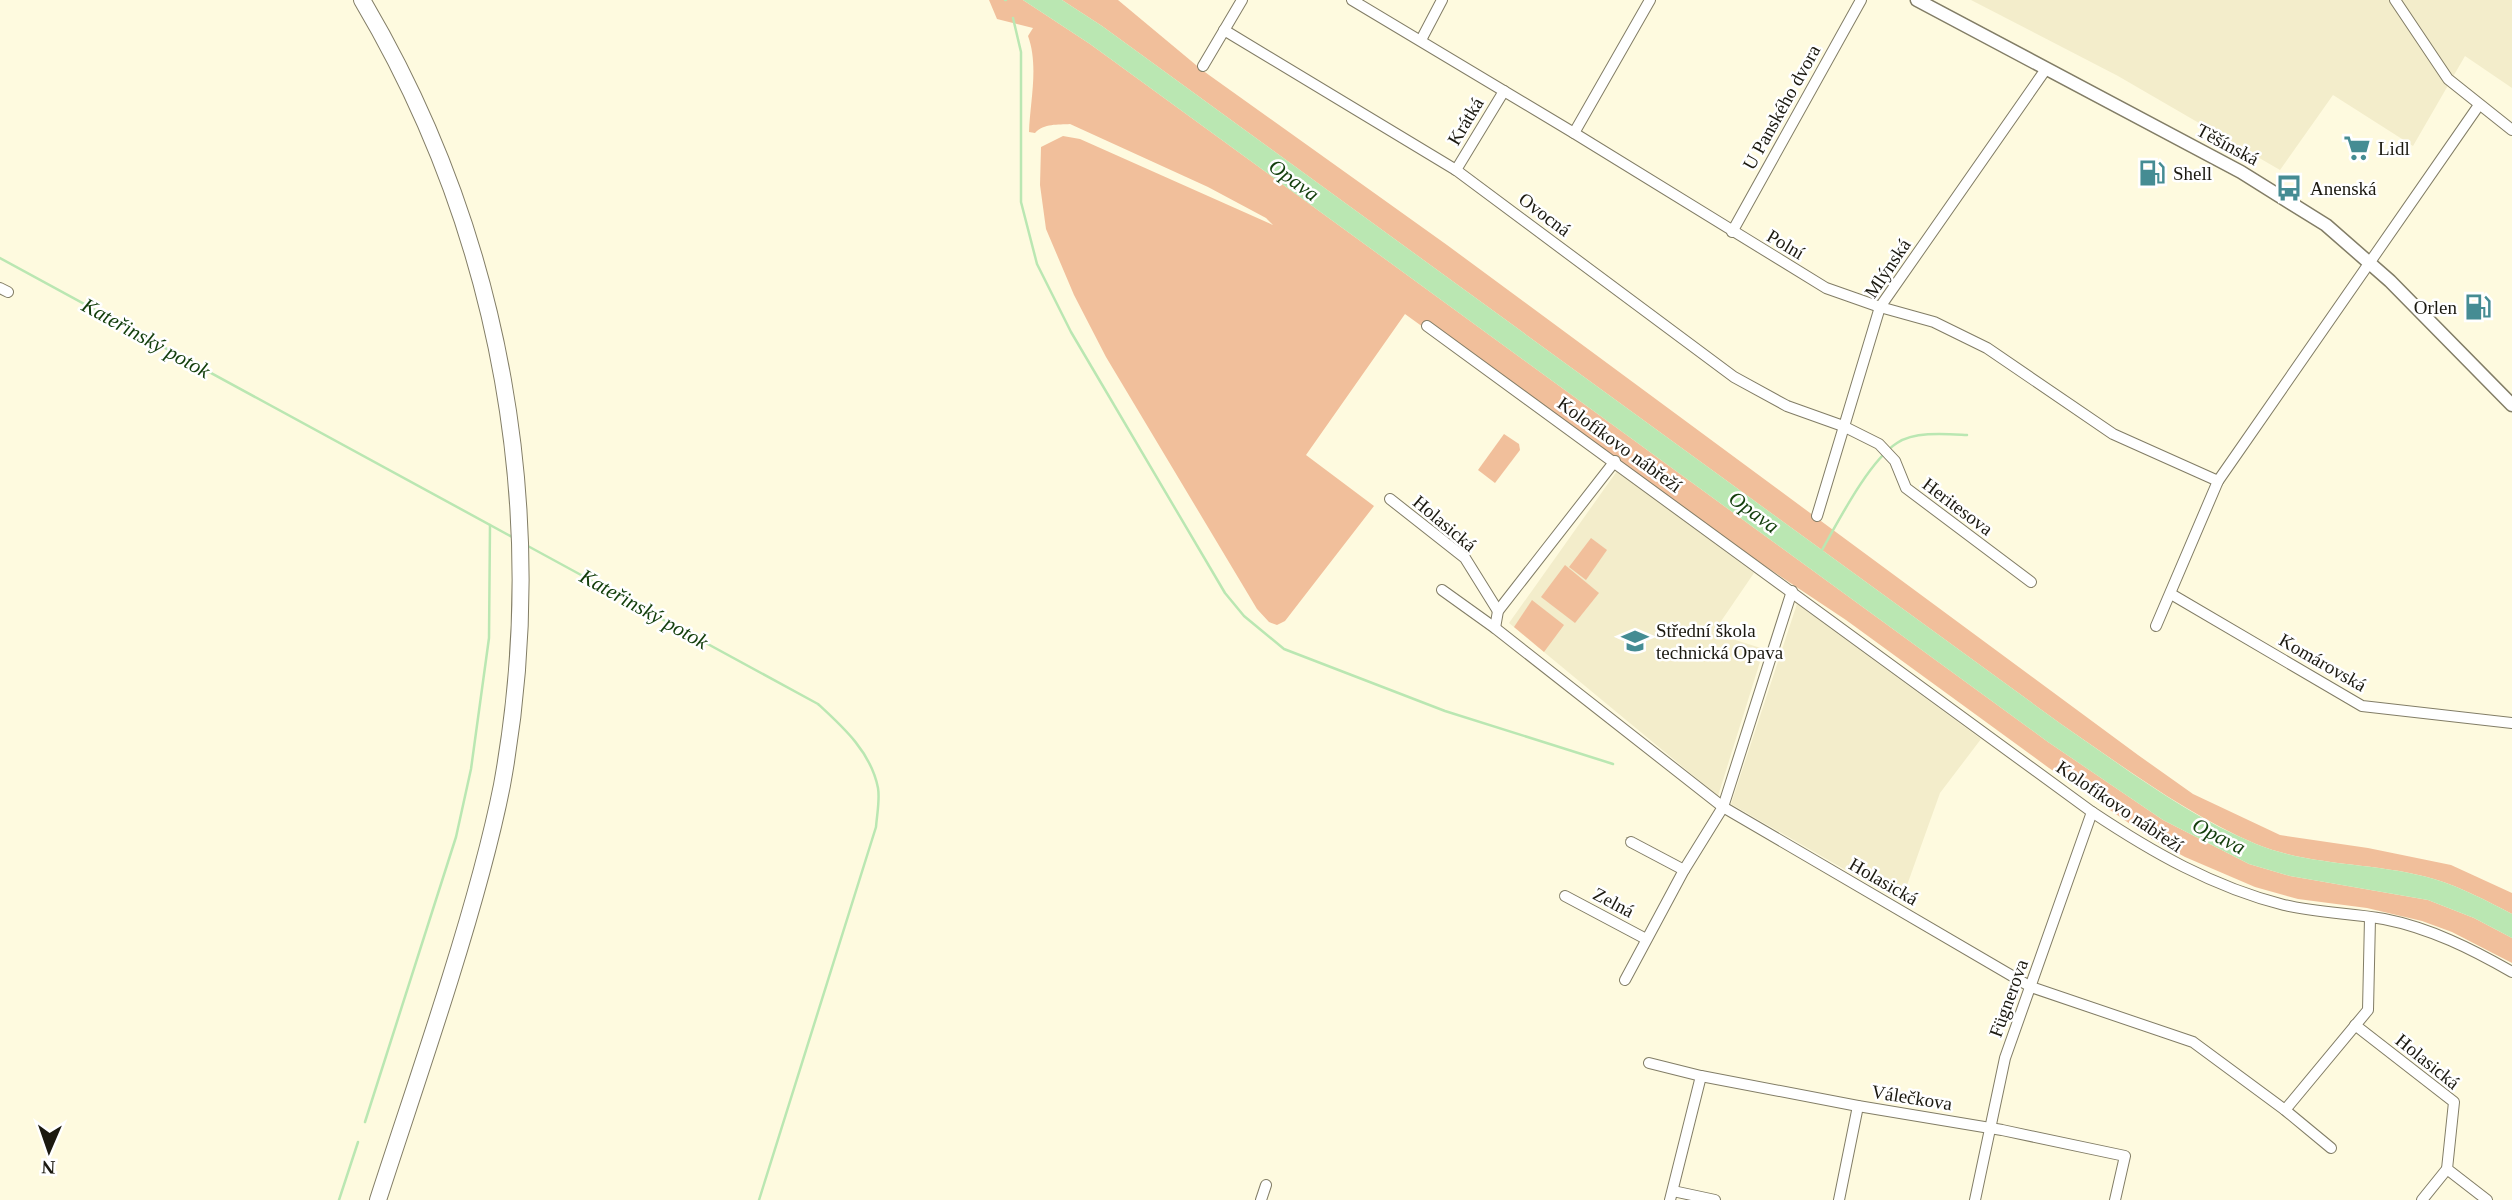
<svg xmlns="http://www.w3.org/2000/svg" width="2512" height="1200" font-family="'Times New Roman',serif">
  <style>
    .built { fill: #f3edcb }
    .green { fill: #f1bf9b }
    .water { fill: #bae7b2 }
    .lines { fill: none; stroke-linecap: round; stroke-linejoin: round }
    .stream { stroke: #bae7b2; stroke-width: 2.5 }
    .minor-casing { stroke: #827d66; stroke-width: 12 }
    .tertiary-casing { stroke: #827d66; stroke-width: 15 }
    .primary-casing { stroke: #827d66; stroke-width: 18 }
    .minor { stroke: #fff; stroke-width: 10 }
    .tertiary { stroke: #fff; stroke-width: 12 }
    .primary { stroke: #fff; stroke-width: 16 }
    .labels { text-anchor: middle; stroke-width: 5; stroke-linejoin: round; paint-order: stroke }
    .street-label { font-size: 19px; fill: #1b1910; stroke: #fff }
    .poi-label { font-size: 19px; fill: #1b1910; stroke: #fff; text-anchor: start }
    .water-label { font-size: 21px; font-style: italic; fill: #123e0b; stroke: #fff }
  </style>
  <rect width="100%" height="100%" fill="#fefadf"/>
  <g class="built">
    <polygon points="1971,0 2512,0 2512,88 2465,56 2413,146 2333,95 2280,170 2118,76"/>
    <polygon points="1617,471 1754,573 1713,633 1764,649 1718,796 1509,623"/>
    <polygon points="1797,604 1981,739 1940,793 1901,902 1731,804"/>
  </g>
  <g class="green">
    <path d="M989 0H1023L1090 44 2048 742 2163 820 2249 864 2290 876 2428 900 2474 918 2512 938V963L2452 932 2422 921 2367 908 2298 899 2255 887 2185 857 2152 839 2049 768 1846 620 1616 467 1405 314 1306 455 1374 506 1285 621 1277 625 1269 622 1257 609 1106 357 1074 295 1046 229 1040 185 1041 147 1063 136 1080 139 1273 225 1266 218 1208 187 1070 124C1058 125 1044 123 1035 133L1029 132C1030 102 1039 66 1028 36L1033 28 997 19Z"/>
    <path d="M1062 0H1118L1202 70 1447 245 2138 755 2193 794 2280 835 2368 848 2451 865 2512 893V914C2487 901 2461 887 2434 879 2377 862 2312 867 2256 844 2186 814 2124 767 2061 724L1102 26Z"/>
    <polygon points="1504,434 1519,444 1520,450 1495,483 1478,470"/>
    <polygon points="1591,538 1607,550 1586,580 1569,567"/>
    <polygon points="1565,565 1599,593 1575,623 1541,597"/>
    <polygon points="1532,600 1564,625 1544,652 1514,627"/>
  </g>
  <path class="water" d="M1023 0H1062L1102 26 2061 724C2124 767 2186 815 2256 844 2312 867 2377 862 2434 879 2461 887 2487 901 2512 914V938L2474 918 2428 900 2290 876 2249 864 2163 820 2048 742 1090 44Z"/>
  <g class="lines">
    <g class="stream">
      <polyline points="1005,0 1006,0"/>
      <polyline points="1013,18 1021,52 1021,202 1037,264 1071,332 1225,593 1244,616 1284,649 1445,711 1613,764"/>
      <polyline points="0,258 514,538"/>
      <path d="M526 545 818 704C843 727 871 752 878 788 880 800 877 814 876 827L759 1200"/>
      <path d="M1822 550C1839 520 1869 461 1897 443 1915 431 1947 434 1967 435"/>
      <polyline points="365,1122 456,837 471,769 489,638 490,525"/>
      <polyline points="339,1200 358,1142"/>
    </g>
    <g class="minor-casing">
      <g id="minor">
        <polyline points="1352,0 1574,133 1826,288 1880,307 1934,322 1987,348 2113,434 2218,481"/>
        <polyline points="2395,0 2448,79 2512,130"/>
        <polyline points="1224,30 1456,170 1734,377 1787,406 1843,426 1879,444 1895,461 1906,488 2031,582"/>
        <polyline points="1421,40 1442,0"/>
        <polyline points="1203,66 1242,0"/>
        <polyline points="1574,133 1650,0"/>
        <polyline points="1456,170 1504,91"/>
        <polyline points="1732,232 1861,0"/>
        <polyline points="0,288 8,292"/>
        <path d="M1427 326 2092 812C2152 852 2213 887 2284 905 2317 913 2351 913 2384 919 2430 928 2472 949 2512 972"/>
        <polyline points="1390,499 1465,558 1498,611"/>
        <polyline points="1817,516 1880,307 2046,69"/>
        <polyline points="1442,590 1495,628 1723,807 2031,987 2193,1042 2285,1110 2331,1148"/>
        <polyline points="2171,594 2362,706 2512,723"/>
        <polyline points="2156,626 2218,481 2479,105"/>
        <polyline points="1495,628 1498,611 1615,461"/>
        <polyline points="1631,842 1684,870"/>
        <polyline points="1565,896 1646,939"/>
        <polyline points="1625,980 1684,870 1723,807 1792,591"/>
        <polyline points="2355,1025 2454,1102 2447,1169 2487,1200"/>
        <polyline points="1649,1063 1701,1076 1858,1106 2002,1130 2125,1156 2115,1200"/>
        <polyline points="2285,1110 2368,1010 2370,918"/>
        <polyline points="1673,1191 1715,1200"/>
        <polyline points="1261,1200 1266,1185"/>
        <polyline points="1670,1200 1701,1076"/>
        <polyline points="1839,1200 1858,1106"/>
        <polyline points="1975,1200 2005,1058 2092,812"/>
        <polyline points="2422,1200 2447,1169"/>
      </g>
    </g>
    <g class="tertiary-casing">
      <polyline id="tertiary" points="1917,0 2241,172 2326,225 2390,281 2512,405"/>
    </g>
    <g class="primary-casing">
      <path id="primary" d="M362 0C502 236 551 515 502 785 489 851 470 915 450 979 427 1053 402 1126 378 1200"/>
    </g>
    <use href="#minor" class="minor"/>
    <use href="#tertiary" class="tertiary"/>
    <use href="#primary" class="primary"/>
  </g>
  <defs>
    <g id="supermarket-bare" transform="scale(2.1)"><path d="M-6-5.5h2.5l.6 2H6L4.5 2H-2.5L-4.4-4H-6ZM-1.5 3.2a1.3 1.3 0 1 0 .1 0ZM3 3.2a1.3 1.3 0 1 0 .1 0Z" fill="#458c93" stroke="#fff" stroke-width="2.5" paint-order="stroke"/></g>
    <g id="fuel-bare" transform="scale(2.1)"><path d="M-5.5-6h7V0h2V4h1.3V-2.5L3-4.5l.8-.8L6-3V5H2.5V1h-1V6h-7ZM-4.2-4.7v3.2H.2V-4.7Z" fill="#458c93" stroke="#fff" stroke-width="2.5" paint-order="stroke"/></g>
    <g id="bus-bare" transform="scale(2.1)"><path d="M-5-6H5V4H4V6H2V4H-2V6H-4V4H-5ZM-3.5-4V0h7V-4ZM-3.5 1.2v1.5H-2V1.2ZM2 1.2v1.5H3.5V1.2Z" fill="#458c93" stroke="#fff" stroke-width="2.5" paint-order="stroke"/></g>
    <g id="school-bare" transform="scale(2.1)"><path d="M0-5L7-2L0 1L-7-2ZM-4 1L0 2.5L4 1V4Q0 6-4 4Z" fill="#458c93" stroke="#fff" stroke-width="2.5" paint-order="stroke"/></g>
  </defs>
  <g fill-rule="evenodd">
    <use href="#supermarket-bare" x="2357" y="148"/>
    <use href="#fuel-bare" x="2152" y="173"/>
    <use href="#bus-bare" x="2289" y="188"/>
    <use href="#fuel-bare" x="2478" y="307"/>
    <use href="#school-bare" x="1635" y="641"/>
  </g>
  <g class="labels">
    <g class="street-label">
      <text transform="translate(1781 107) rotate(-61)" y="7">U Panského dvora</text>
      <text transform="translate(1465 121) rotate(-59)" y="7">Krátká</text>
      <text transform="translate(2228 144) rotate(28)" y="7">Těšínská</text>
      <text transform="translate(1545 214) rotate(37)" y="7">Ovocná</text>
      <text transform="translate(1786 244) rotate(31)" y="7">Polní</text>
      <text transform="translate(1887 268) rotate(-56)" y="7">Mlýnská</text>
      <text transform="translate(1620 444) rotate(36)" y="7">Kolofíkovo nábřeží</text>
      <text transform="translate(1958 506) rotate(37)" y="7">Heritesova</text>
      <text transform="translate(1445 523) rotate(40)" y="7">Holasická</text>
      <text transform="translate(2323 662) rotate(30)" y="7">Komárovská</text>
      <text transform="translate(2120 806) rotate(34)" y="7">Kolofíkovo nábřeží</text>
      <text transform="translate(1884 881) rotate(30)" y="7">Holasická</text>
      <text transform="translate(1614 902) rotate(28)" y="7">Zelná</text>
      <text transform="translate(2008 998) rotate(-70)" y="7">Fügnerova</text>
      <text transform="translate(2428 1061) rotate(39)" y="7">Holasická</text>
      <text transform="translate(1912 1097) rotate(9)" y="7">Válečkova</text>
    </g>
    <g class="poi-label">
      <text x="2378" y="155">Lidl</text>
      <text x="2173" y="180">Shell</text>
      <text x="2310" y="195">Anenská</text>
      <text x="2457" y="314" text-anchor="end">Orlen</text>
      <text x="1656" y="637">Střední škola<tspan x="1656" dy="22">technická Opava</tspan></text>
    </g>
    <g class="water-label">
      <text transform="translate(1294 180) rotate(36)" y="7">Opava</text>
      <text transform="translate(146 338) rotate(29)" y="7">Kateřinský potok</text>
      <text transform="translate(1754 512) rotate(36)" y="7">Opava</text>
      <text transform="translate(644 609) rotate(29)" y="7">Kateřinský potok</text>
      <text transform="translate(2219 836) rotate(27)" y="7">Opava</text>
    </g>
  </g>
  <g transform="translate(49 1151) rotate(182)" stroke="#ffffff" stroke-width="5" paint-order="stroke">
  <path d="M0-5L12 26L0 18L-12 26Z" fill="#1b1910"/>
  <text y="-10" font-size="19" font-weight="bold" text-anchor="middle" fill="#1b1910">N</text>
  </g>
</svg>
